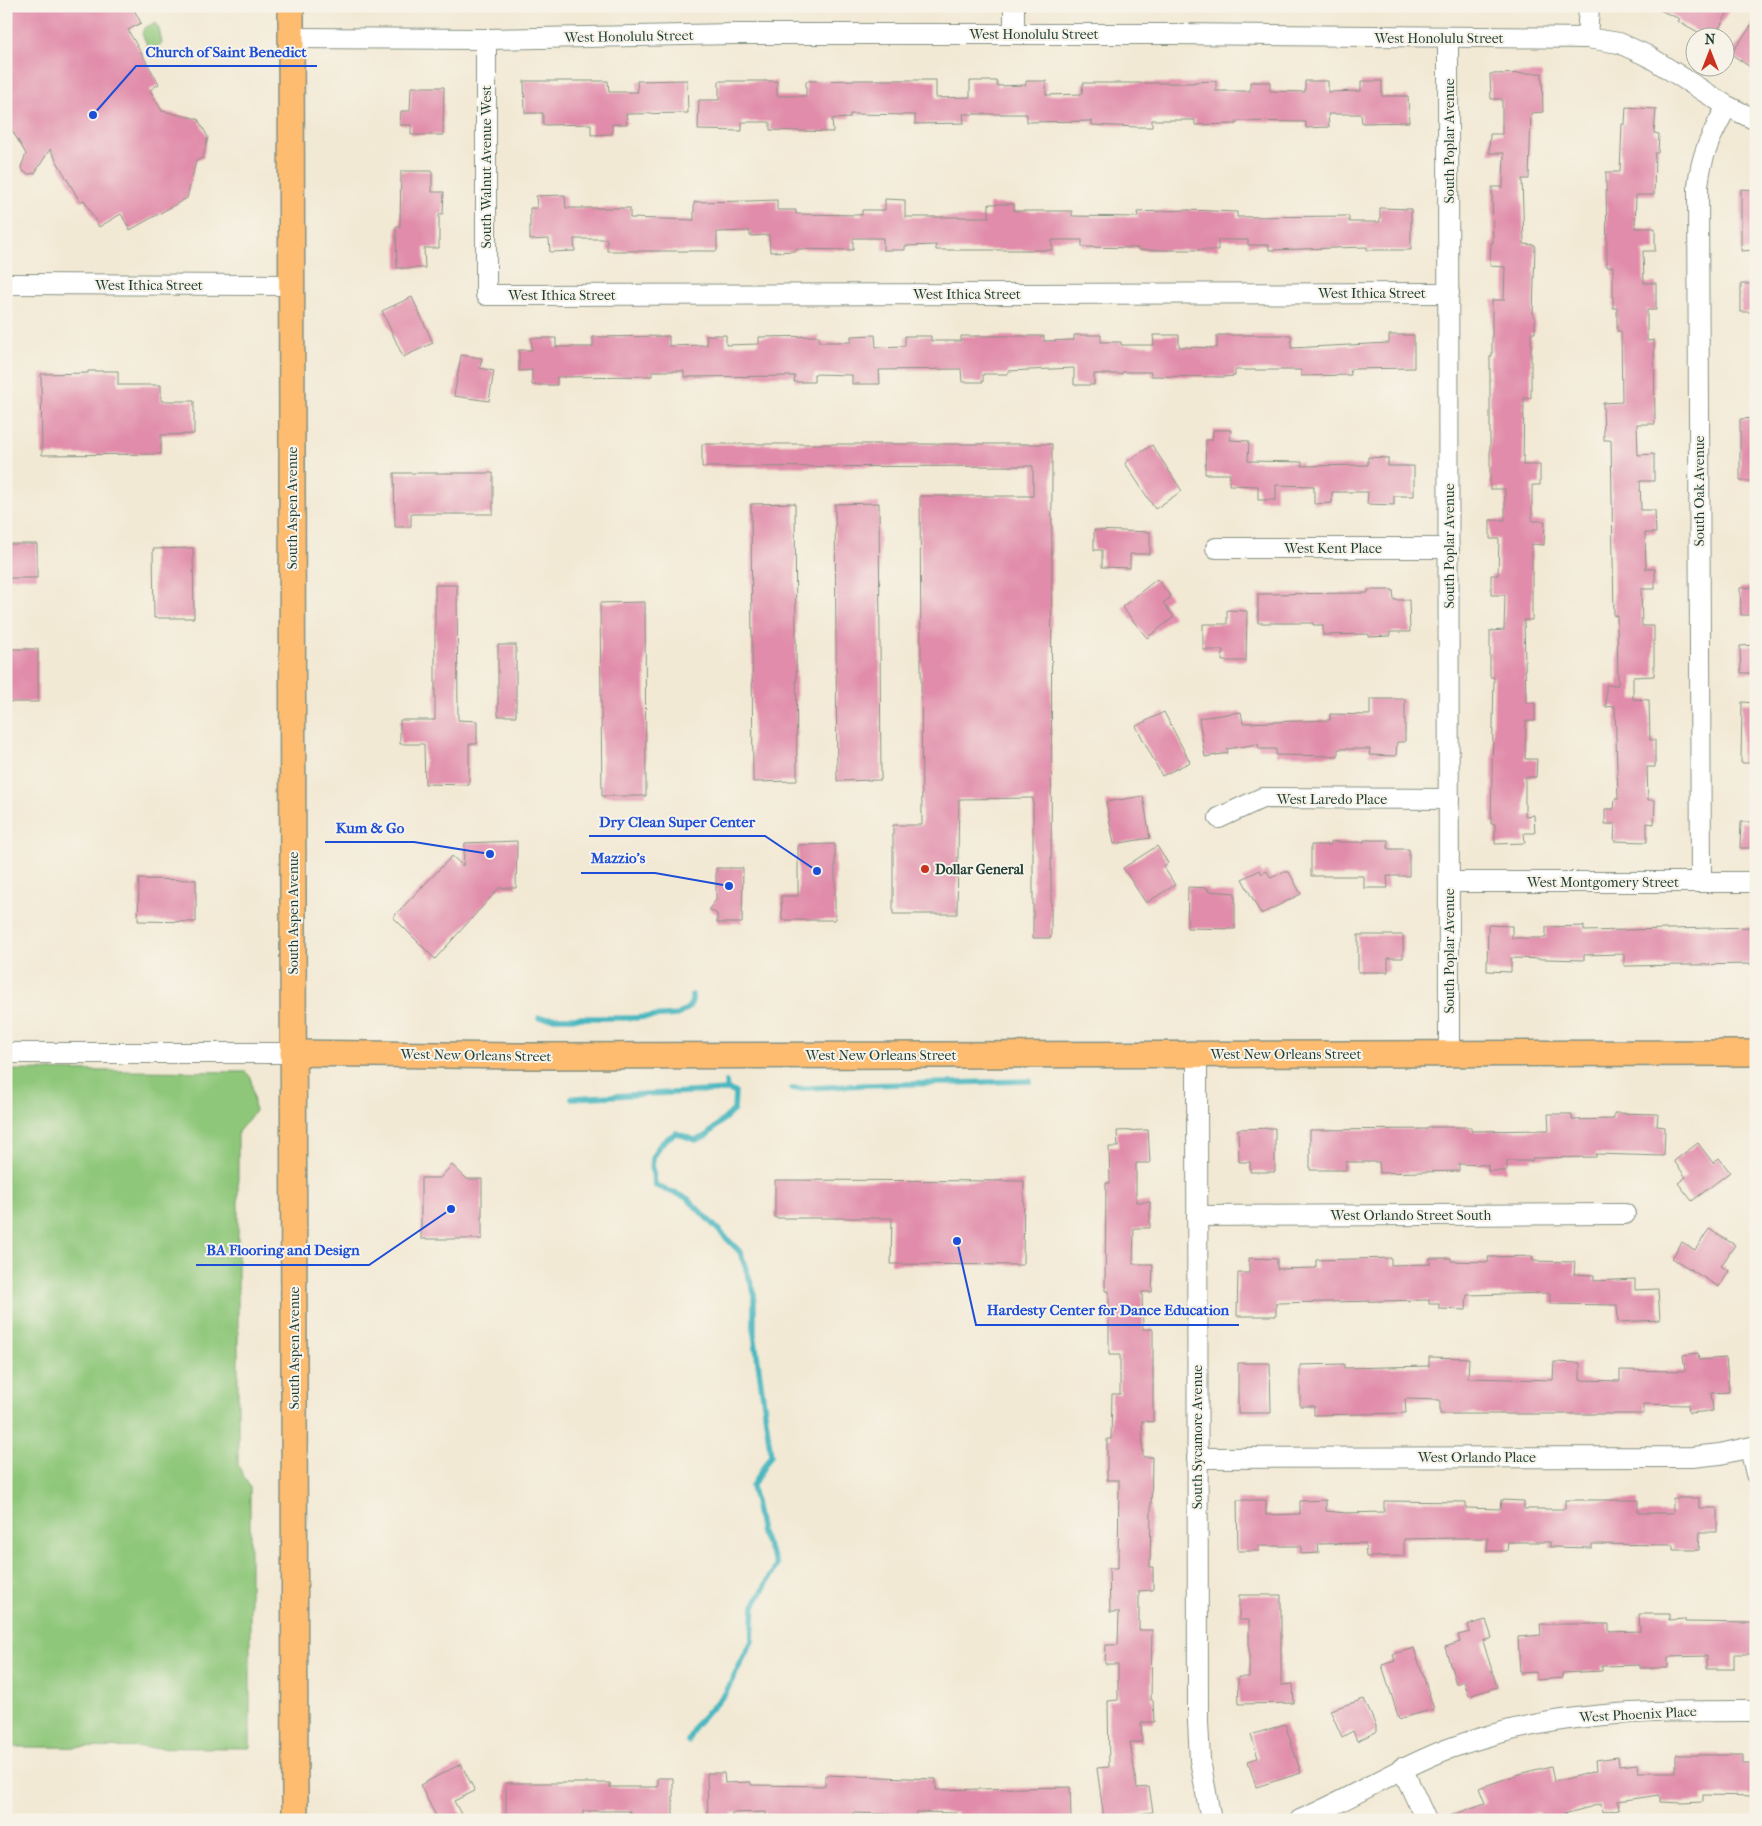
<svg xmlns="http://www.w3.org/2000/svg" width="1762" height="1826" font-family="'IM FELL French Canon',serif">
  <style>
    .green { fill: #8fc77a; stroke: #578257 }
    .lines { fill: none; stroke-linecap: round; stroke-linejoin: round }
    .stream { stroke: #48b7c0; stroke-width: 5.5 }
    .building { fill: #e18caa }
    .minor-casing { stroke: #889384; stroke-width: 22 }
    .major-casing { stroke: #889384; stroke-width: 28 }
    .minor { stroke: #fff; stroke-width: 20 }
    .major { stroke: #fdbc6f; stroke-width: 25 }
    .poi-dot { fill: #c8321e; stroke: #f7f3e8; stroke-width: 2 }
    .labels { text-anchor: middle; stroke-width: 4; stroke-linejoin: round; paint-order: stroke }
    .street-label { font-size: 14px; fill: #1f3d34; stroke: #f7f3e8 }
    .poi-label { font-size: 14px; font-weight: bold; fill: #1f3d34; stroke: #f7f3e8; text-anchor: start }
    .leader { fill: none; stroke: #1d4ed8; stroke-width: 2 }
    .callout-dot { fill: #1d4ed8; stroke: #f7f3e8; stroke-width: 2 }
    .callout-label { font-size: 15px; text-anchor: middle; font-weight: bold; fill: #1d4ed8; stroke: #f7f3e8; stroke-width: 4; stroke-linejoin: round; paint-order: stroke }
  </style>
  <rect width="100%" height="100%" fill="#f7f3e8"/>
  <filter id="ink" filterUnits="userSpaceOnUse"><feTurbulence type="fractalNoise" baseFrequency=".02" numOctaves="2"/><feDisplacementMap in="SourceGraphic" scale="10" xChannelSelector="R" yChannelSelector="G"/><feConvolveMatrix kernelMatrix="1 2 1 2 8 2 1 2 1" color-interpolation-filters="sRGB"/></filter>
  <filter id="wash" filterUnits="userSpaceOnUse"><feTurbulence type="fractalNoise" baseFrequency=".0096" numOctaves="4" result="noise"/><feDisplacementMap in="SourceGraphic" scale="20" xChannelSelector="R" yChannelSelector="G"/><feGaussianBlur stdDeviation="1.12" result="paint"/><feColorMatrix in="noise" values="0 0 0 0 0 0 0 0 0 0 0 0 0 0 0 0 0 1.4 0 .05"/><feComposite in="paint" operator="in"/></filter>
  <g filter="url(#wash)">
    <rect width="100%" height="100%" fill="#f2e9d4"/>
    <g class="green">
      <polygon points="155,23 159,29 162,43 157,48 149,49 142,34 144,28"/>
      <polygon points="6,144 10,149 8,166 10,182 6,190"/>
      <polygon points="6,1070 246,1072 251,1078 255,1111 238,1132 238,1465 250,1488 250,1748 6,1747"/>
    </g>
    <g class="lines">
      <g class="stream">
        <polyline points="539,1018 632,1018 678,1015 689,1007 692,1001 692,995"/>
        <polyline points="792,1089 865,1085 1030,1081"/>
        <polyline points="572,1098 727,1090"/>
        <path d="M688 1741 695 1725 725 1694 752 1641 754 1606 777 1565 761 1533 752 1486 771 1455 754 1333V1292L740 1252 687 1198 656 1186C648 1161 652 1146 676 1133L695 1140 705 1137 734 1110 735 1092 727 1090 726 1082"/>
      </g>
    </g>
    <g id="blocks">
      <g class="building">
        <polygon points="6,6 132,6 141,23 128,30 159,84 150,90 162,111 198,119 208,137 203,158 196,161 187,198 130,230 121,214 99,227 84,200 80,202 50,149 35,173 29,174 24,172 21,167 26,154 6,120"/>
        <polygon points="1650,6 1731,6 1714,38 1709,38 1678,21 1680,19"/>
        <polygon points="1756,19 1756,71 1731,54"/>
        <polygon points="1542,73 1543,112 1531,113 1529,179 1522,179 1524,244 1535,245 1533,316 1535,316 1535,333 1531,333 1531,398 1524,398 1523,465 1540,465 1540,485 1532,485 1532,521 1545,521 1544,545 1532,544 1532,620 1524,620 1526,703 1535,703 1535,721 1526,721 1525,759 1537,759 1536,777 1525,777 1525,816 1534,815 1535,833 1524,833 1525,843 1495,844 1495,824 1491,824 1494,677 1490,677 1490,631 1504,630 1505,595 1491,595 1491,575 1498,575 1499,539 1490,539 1490,520 1505,520 1505,489 1490,489 1490,356 1492,356 1492,300 1504,300 1505,267 1490,266 1491,243 1493,243 1492,187 1503,187 1504,153 1489,153 1490,134 1502,134 1502,99 1491,99 1490,74"/>
        <polygon points="687,80 688,113 626,114 627,124 612,124 612,134 591,135 591,124 543,125 543,113 525,113 524,81 608,81 609,92 638,92 637,81"/>
        <polygon points="861,80 936,80 936,98 970,97 970,81 997,81 997,86 1026,85 1026,81 1046,81 1046,95 1082,94 1083,83 1194,83 1194,82 1216,81 1216,91 1250,91 1250,82 1270,82 1270,91 1305,92 1305,81 1328,81 1328,92 1361,91 1361,81 1382,81 1382,96 1408,96 1409,122 1362,123 1361,114 1328,114 1329,127 1306,128 1306,122 1237,121 1237,124 1195,125 1195,120 1152,120 1152,127 1137,127 1092,125 1092,121 1027,122 1027,114 963,114 964,123 915,124 915,115 850,114 850,118 832,119 833,132 770,130 770,122 742,122 742,131 698,130 699,100 719,100 719,81 777,81 777,96 806,96 806,81"/>
        <polygon points="411,87 444,87 443,135 411,135 411,125 400,125 401,111 410,111"/>
        <polygon points="1626,107 1656,109 1654,133 1659,134 1658,153 1655,153 1654,195 1636,195 1635,228 1655,228 1655,251 1643,251 1644,283 1656,283 1656,310 1647,310 1647,341 1654,340 1655,424 1637,424 1638,455 1654,454 1654,481 1640,481 1641,510 1655,510 1656,533 1645,533 1646,569 1655,569 1655,589 1641,589 1642,626 1654,626 1654,676 1633,677 1633,699 1649,700 1650,740 1655,740 1655,767 1647,767 1648,800 1655,800 1654,824 1647,823 1647,842 1614,841 1615,824 1605,824 1605,809 1614,809 1615,799 1618,799 1615,706 1606,707 1606,685 1618,685 1617,615 1614,616 1611,440 1604,440 1603,403 1622,402 1621,331 1617,331 1617,308 1613,308 1613,266 1607,267 1606,172 1620,172 1622,124 1625,124"/>
        <polygon points="401,171 432,171 432,192 444,192 443,214 439,214 439,248 424,248 425,268 397,268 396,226 400,226"/>
        <polygon points="1741,189 1756,190 1756,250 1741,251"/>
        <polygon points="565,195 566,208 630,208 630,218 694,220 694,202 749,201 777,200 777,210 796,210 796,214 862,215 862,210 885,210 885,199 905,200 905,217 989,217 989,204 1014,204 1014,211 1072,211 1072,216 1138,217 1137,212 1188,210 1237,212 1237,217 1349,216 1349,222 1380,222 1380,208 1411,209 1411,250 1367,250 1367,247 1269,250 1269,245 1248,245 1248,240 1218,240 1218,250 1138,250 1138,248 1082,247 1082,240 1052,240 1052,250 936,250 936,245 905,246 905,250 883,250 883,238 853,238 853,250 796,249 796,251 770,252 769,235 750,236 750,231 717,232 717,251 607,251 607,239 574,239 575,251 550,252 549,239 530,240 530,208 537,208 536,196"/>
        <rect x="1741" y="284" width="15" height="28"/>
        <polygon points="412,297 433,343 403,357 382,311"/>
        <polygon points="706,335 726,335 726,345 759,344 759,337 819,336 819,342 851,342 851,336 875,335 876,347 905,346 905,336 931,336 931,341 961,341 961,336 1044,336 1044,341 1074,340 1074,335 1101,335 1101,342 1121,342 1121,345 1154,345 1153,335 1179,335 1179,347 1217,348 1217,335 1291,335 1291,348 1389,343 1389,335 1414,335 1414,368 1350,369 1351,375 1301,376 1301,370 1235,370 1235,376 1223,377 1151,376 1151,372 1122,372 1122,374 1094,374 1094,385 1074,385 1074,368 1008,371 1008,374 983,374 983,382 962,382 961,369 879,370 880,384 852,384 852,375 814,374 814,382 794,382 795,376 684,377 684,371 652,371 652,376 557,377 557,385 532,385 532,370 519,371 519,350 532,350 531,338 556,338 556,347 593,347 593,337 669,336 669,346 707,345"/>
        <polygon points="461,355 482,358 480,368 494,371 489,401 454,396"/>
        <polygon points="88,371 118,371 118,385 161,385 161,401 194,401 194,434 161,435 161,454 42,455 41,374 88,373"/>
        <polygon points="1756,418 1756,481 1740,481 1740,419"/>
        <polygon points="1213,430 1231,430 1230,440 1249,441 1248,461 1302,462 1302,466 1368,465 1368,457 1388,458 1388,466 1414,466 1414,496 1394,496 1394,505 1367,504 1368,492 1332,492 1332,503 1314,504 1314,486 1276,485 1276,500 1258,500 1258,486 1229,485 1230,474 1205,474 1206,440 1212,440"/>
        <polygon points="702,444 1052,444 1051,938 1033,938 1033,798 959,799 957,914 893,914 893,825 922,825 920,496 1033,496 1033,466 702,467"/>
        <polygon points="1152,445 1182,491 1155,509 1125,463"/>
        <polygon points="394,473 493,473 493,514 411,514 411,527 395,527"/>
        <polygon points="795,503 797,781 753,782 751,504"/>
        <polygon points="879,503 881,780 837,781 835,504"/>
        <polygon points="1094,530 1150,532 1150,554 1130,554 1130,568 1102,567 1102,550 1094,550"/>
        <rect x="6" y="544" width="31" height="34"/>
        <polygon points="193,548 194,618 154,618 153,549"/>
        <polygon points="1157,579 1171,597 1163,603 1174,617 1147,638 1122,607"/>
        <polygon points="435,585 457,585 458,720 477,721 477,744 469,744 469,785 425,784 424,744 400,744 400,720 435,720"/>
        <polygon points="1756,587 1756,615 1741,615 1740,588"/>
        <polygon points="1368,590 1393,590 1394,600 1409,600 1410,632 1390,632 1390,636 1369,637 1369,634 1323,635 1323,625 1313,625 1313,623 1258,623 1258,594 1368,593"/>
        <polygon points="645,602 646,796 602,796 600,603"/>
        <polygon points="1227,610 1247,611 1246,661 1222,661 1223,650 1203,650 1203,624 1227,624"/>
        <rect x="498" y="645" width="18" height="71"/>
        <polygon points="1756,645 1756,673 1741,673 1740,646"/>
        <rect x="6" y="649" width="32" height="53"/>
        <polygon points="1370,699 1405,699 1405,742 1397,742 1396,756 1369,755 1370,749 1338,749 1338,756 1276,755 1276,749 1259,749 1258,744 1227,749 1228,753 1205,757 1199,718 1241,712 1243,723 1330,720 1330,714 1370,715"/>
        <polygon points="1742,702 1756,703 1756,763 1741,763"/>
        <polygon points="1164,712 1190,762 1162,776 1136,726"/>
        <polygon points="1143,796 1150,838 1114,844 1106,802"/>
        <polygon points="1741,822 1756,822 1756,848 1740,848"/>
        <polygon points="1364,840 1388,840 1388,849 1409,849 1409,876 1387,876 1388,888 1364,888 1364,876 1311,876 1311,845 1331,845 1331,842 1364,842"/>
        <polygon points="517,841 516,888 499,888 435,959 393,917 452,856 463,866 465,843"/>
        <polygon points="835,844 835,920 782,920 781,896 798,896 798,845"/>
        <polygon points="1157,846 1168,863 1163,866 1175,885 1146,903 1123,868"/>
        <polygon points="716,868 743,868 742,923 717,923 717,914 709,909 716,900"/>
        <polygon points="1260,870 1262,874 1267,871 1271,878 1283,872 1289,872 1301,894 1261,914 1242,879"/>
        <polygon points="139,879 196,880 196,922 138,921"/>
        <polygon points="1188,887 1208,888 1208,891 1235,893 1235,929 1187,928"/>
        <polygon points="1488,925 1512,926 1512,938 1546,938 1546,927 1584,926 1584,931 1753,927 1754,964 1624,966 1624,954 1584,955 1584,960 1511,958 1511,972 1487,971"/>
        <polygon points="1358,935 1403,935 1403,958 1388,958 1388,972 1358,972"/>
        <polygon points="1614,1113 1658,1114 1657,1126 1665,1127 1664,1156 1596,1154 1596,1157 1532,1158 1532,1161 1507,1161 1507,1171 1488,1171 1488,1165 1459,1164 1459,1171 1380,1173 1379,1162 1346,1162 1346,1170 1310,1170 1310,1130 1428,1129 1428,1127 1471,1127 1471,1131 1549,1130 1548,1114 1572,1114 1572,1120 1614,1119"/>
        <polygon points="1275,1128 1275,1172 1250,1172 1250,1162 1239,1162 1238,1129"/>
        <polygon points="1148,1130 1150,1163 1136,1163 1136,1202 1150,1202 1150,1228 1134,1228 1133,1264 1153,1264 1152,1292 1142,1292 1143,1329 1153,1329 1153,1422 1142,1421 1143,1457 1152,1457 1150,1567 1153,1567 1153,1590 1139,1591 1139,1630 1152,1630 1151,1700 1153,1700 1154,1722 1141,1722 1142,1742 1130,1742 1137,1788 1149,1787 1153,1812 1104,1819 1097,1768 1109,1767 1108,1701 1118,1700 1118,1664 1105,1664 1106,1645 1118,1645 1119,1612 1110,1612 1109,1568 1118,1568 1119,1480 1107,1480 1107,1439 1111,1439 1112,1394 1120,1394 1120,1355 1109,1355 1109,1291 1105,1291 1106,1183 1110,1183 1109,1147 1118,1147 1117,1131"/>
        <polygon points="1698,1143 1713,1163 1719,1158 1730,1172 1692,1201 1678,1183 1686,1177 1674,1161"/>
        <polygon points="452,1165 467,1179 482,1179 482,1239 421,1239 421,1178 440,1178"/>
        <polygon points="775,1180 1024,1181 1023,1265 891,1264 892,1218 775,1218"/>
        <polygon points="1709,1229 1735,1245 1721,1266 1729,1271 1719,1287 1672,1258 1682,1242 1695,1250"/>
        <polygon points="1532,1256 1533,1261 1575,1262 1574,1274 1594,1275 1594,1281 1635,1279 1635,1290 1658,1289 1660,1320 1618,1322 1617,1305 1550,1304 1550,1293 1467,1295 1466,1310 1439,1309 1439,1304 1429,1304 1429,1300 1276,1303 1276,1316 1237,1316 1238,1273 1249,1273 1249,1258 1277,1259 1277,1269 1316,1268 1316,1260 1391,1258 1391,1265 1430,1264 1430,1258 1451,1258 1451,1261 1489,1262 1488,1257"/>
        <polygon points="1698,1353 1699,1360 1726,1358 1729,1392 1711,1393 1713,1411 1689,1413 1688,1405 1644,1404 1644,1414 1440,1414 1440,1400 1405,1399 1406,1413 1314,1415 1314,1406 1300,1406 1300,1365 1344,1364 1344,1368 1429,1366 1429,1357 1469,1358 1468,1378 1553,1380 1554,1362 1580,1363 1580,1380 1620,1381 1620,1370 1685,1371 1683,1355"/>
        <polygon points="1238,1363 1270,1363 1271,1413 1238,1413"/>
        <polygon points="1673,1498 1699,1498 1699,1508 1717,1508 1717,1532 1700,1532 1699,1550 1673,1550 1673,1545 1592,1544 1592,1548 1550,1547 1550,1542 1508,1542 1507,1551 1487,1551 1488,1538 1457,1538 1404,1539 1404,1556 1366,1557 1365,1543 1318,1544 1319,1553 1301,1554 1301,1546 1259,1546 1259,1551 1238,1551 1237,1500 1266,1500 1266,1515 1300,1514 1300,1501 1326,1500 1326,1511 1346,1513 1384,1512 1384,1501 1466,1502 1466,1508 1500,1509 1501,1500 1524,1501 1524,1509 1565,1509 1565,1500 1638,1500 1638,1513 1673,1513"/>
        <polygon points="1239,1595 1281,1595 1281,1685 1293,1684 1294,1703 1239,1704 1238,1677 1249,1677 1249,1620 1239,1620"/>
        <polygon points="1639,1614 1669,1614 1669,1620 1685,1619 1685,1622 1753,1623 1752,1654 1734,1654 1734,1669 1707,1669 1707,1656 1668,1657 1668,1668 1640,1668 1640,1665 1602,1666 1602,1671 1562,1673 1563,1678 1536,1680 1536,1672 1520,1673 1518,1637 1541,1635 1540,1624 1609,1624 1609,1632 1640,1631"/>
        <polygon points="1486,1620 1492,1638 1483,1641 1497,1687 1469,1696 1464,1681 1456,1684 1445,1647 1460,1642 1458,1635 1470,1632 1468,1625"/>
        <polygon points="1414,1648 1434,1709 1399,1719 1382,1665 1395,1661 1393,1654"/>
        <polygon points="1364,1699 1376,1726 1376,1732 1357,1741 1353,1731 1342,1737 1330,1710"/>
        <polygon points="1285,1724 1301,1773 1256,1787 1248,1761 1258,1758 1251,1735"/>
        <polygon points="1676,1755 1743,1755 1743,1764 1756,1764 1756,1796 1703,1795 1703,1802 1682,1803 1660,1802 1660,1795 1618,1801 1619,1809 1602,1812 1601,1804 1564,1814 1565,1820 1540,1820 1539,1813 1521,1820 1444,1820 1444,1818 1485,1803 1479,1788 1522,1773 1551,1766 1554,1782 1596,1771 1595,1760 1618,1757 1619,1766 1637,1764 1638,1772 1676,1772"/>
        <polygon points="461,1764 475,1791 454,1801 461,1814 450,1820 438,1820 420,1785"/>
        <polygon points="707,1773 724,1773 725,1783 751,1782 751,1785 825,1786 825,1775 936,1779 936,1790 1070,1787 1071,1820 957,1820 957,1813 916,1812 916,1820 890,1820 890,1814 852,1813 852,1820 766,1820 766,1812 732,1813 732,1820 708,1820"/>
        <polygon points="658,1778 673,1778 673,1820 630,1820 630,1811 583,1811 583,1820 563,1820 563,1818 506,1819 506,1783 610,1783 610,1787 658,1787"/>
      </g>
    </g>
  </g>
  <g filter="url(#ink)">
    <use href="#blocks" fill-opacity="0" stroke="#889384" stroke-width="1"/>
    <g class="lines">
      <g class="minor-casing">
        <g id="minor">
          <polyline points="1014,6 1014,34"/>
          <polyline points="291,38 486,39 733,34 1172,34 1587,38 1619,43 1648,56 1727,106 1756,120"/>
          <polyline points="1448,38 1449,1054"/>
          <polyline points="1587,38 1589,6"/>
          <polyline points="486,39 486,295 1449,293"/>
          <polyline points="6,284 291,285"/>
          <polyline points="1216,548 1449,548"/>
          <polyline points="1219,818 1262,798 1449,799"/>
          <polyline points="1450,882 1756,882"/>
          <path d="M1701 882 1698 186C1701 154 1712 134 1727 106"/>
          <polyline points="6,1053 293,1053"/>
          <polyline points="1197,1054 1198,1722 1200,1760 1211,1820"/>
          <polyline points="1197,1216 1625,1214"/>
          <polyline points="1750,1448 1756,1474"/>
          <polyline points="1197,1458 1692,1457 1720,1454 1756,1446"/>
          <polyline points="1402,1768 1426,1820"/>
          <path d="M1300 1820C1351 1799 1397 1768 1448 1749 1554 1710 1645 1711 1756 1711"/>
        </g>
      </g>
      <g class="major-casing">
        <g id="major">
          <polyline points="291,6 295,1820"/>
          <polyline points="293,1053 518,1056 1756,1053"/>
        </g>
      </g>
      <use href="#minor" class="minor"/>
      <use href="#major" class="major"/>
    </g>
  </g>
  <circle class="poi-dot" cx="925" cy="869" r="5"/>
  <g class="labels">
    <g class="street-label">
      <text x="1034" y="39">West Honolulu Street</text>
      <text transform="translate(629 36) rotate(-1)" y="5">West Honolulu Street</text>
      <text x="1439" y="43">West Honolulu Street</text>
      <text transform="translate(1449 141) rotate(-90)" y="5">South Poplar Avenue</text>
      <text transform="translate(486 167) rotate(-90)" y="5">South Walnut Avenue West</text>
      <text x="149" y="290">West Ithica Street</text>
      <text x="1372" y="298">West Ithica Street</text>
      <text x="967" y="299">West Ithica Street</text>
      <text x="562" y="300">West Ithica Street</text>
      <text transform="translate(1699 491) rotate(-90)" y="5">South Oak Avenue</text>
      <text transform="translate(292 508) rotate(-90)" y="5">South Aspen Avenue</text>
      <text transform="translate(1449 546) rotate(-90)" y="5">South Poplar Avenue</text>
      <text x="1333" y="553">West Kent Place</text>
      <text x="1332" y="804">West Laredo Place</text>
      <text x="1603" y="887">West Montgomery Street</text>
      <text transform="translate(293 913) rotate(-90)" y="5">South Aspen Avenue</text>
      <text transform="translate(1449 951) rotate(-90)" y="5">South Poplar Avenue</text>
      <text x="1286" y="1059">West New Orleans Street</text>
      <text transform="translate(476 1055) rotate(1)" y="5">West New Orleans Street</text>
      <text x="881" y="1060">West New Orleans Street</text>
      <text x="1411" y="1220">West Orlando Street South</text>
      <text transform="translate(294 1348) rotate(-90)" y="5">South Aspen Avenue</text>
      <text transform="translate(1197 1437) rotate(-90)" y="5">South Sycamore Avenue</text>
      <text x="1477" y="1462">West Orlando Place</text>
      <text transform="translate(1638 1714) rotate(-3)" y="5">West Phoenix Place</text>
    </g>
    <g class="poi-label">
      <text x="935" y="874">Dollar General</text>
    </g>
  </g>
  <path class="leader" d="M93 115L136 66H317M817 871L765 836H589M490 854L414 842H325M729 886L655 873H581M451 1209L369 1265H196M957 1241L976 1325H1239"/>
  <g class="callout-dot">
    <circle cx="93" cy="115" r="5"/>
    <circle cx="817" cy="871" r="5"/>
    <circle cx="490" cy="854" r="5"/>
    <circle cx="729" cy="886" r="5"/>
    <circle cx="451" cy="1209" r="5"/>
    <circle cx="957" cy="1241" r="5"/>
  </g>
  <g class="callout-label">
    <text x="226" y="57">Church of Saint Benedict</text>
    <text x="677" y="827">Dry Clean Super Center</text>
    <text x="370" y="833">Kum &amp; Go</text>
    <text x="618" y="863">Mazzio's</text>
    <text x="283" y="1255">BA Flooring and Design</text>
    <text x="1108" y="1315">Hardesty Center for Dance Education</text>
  </g>
  <rect width="1762" height="1826" fill="none" stroke="#f7f3e8" stroke-width="25"/>
  <g transform="translate(1710 52)"><circle r="24" fill="#f7f3e8" stroke="#a1aaa0"/>
  <path d="M0-4L9 19L0 12L-9 19Z" fill="#c8321e"/>
  <text y="-8" font-size="14" font-weight="bold" text-anchor="middle" fill="#1f3d34">N</text>
  </g>
</svg>
